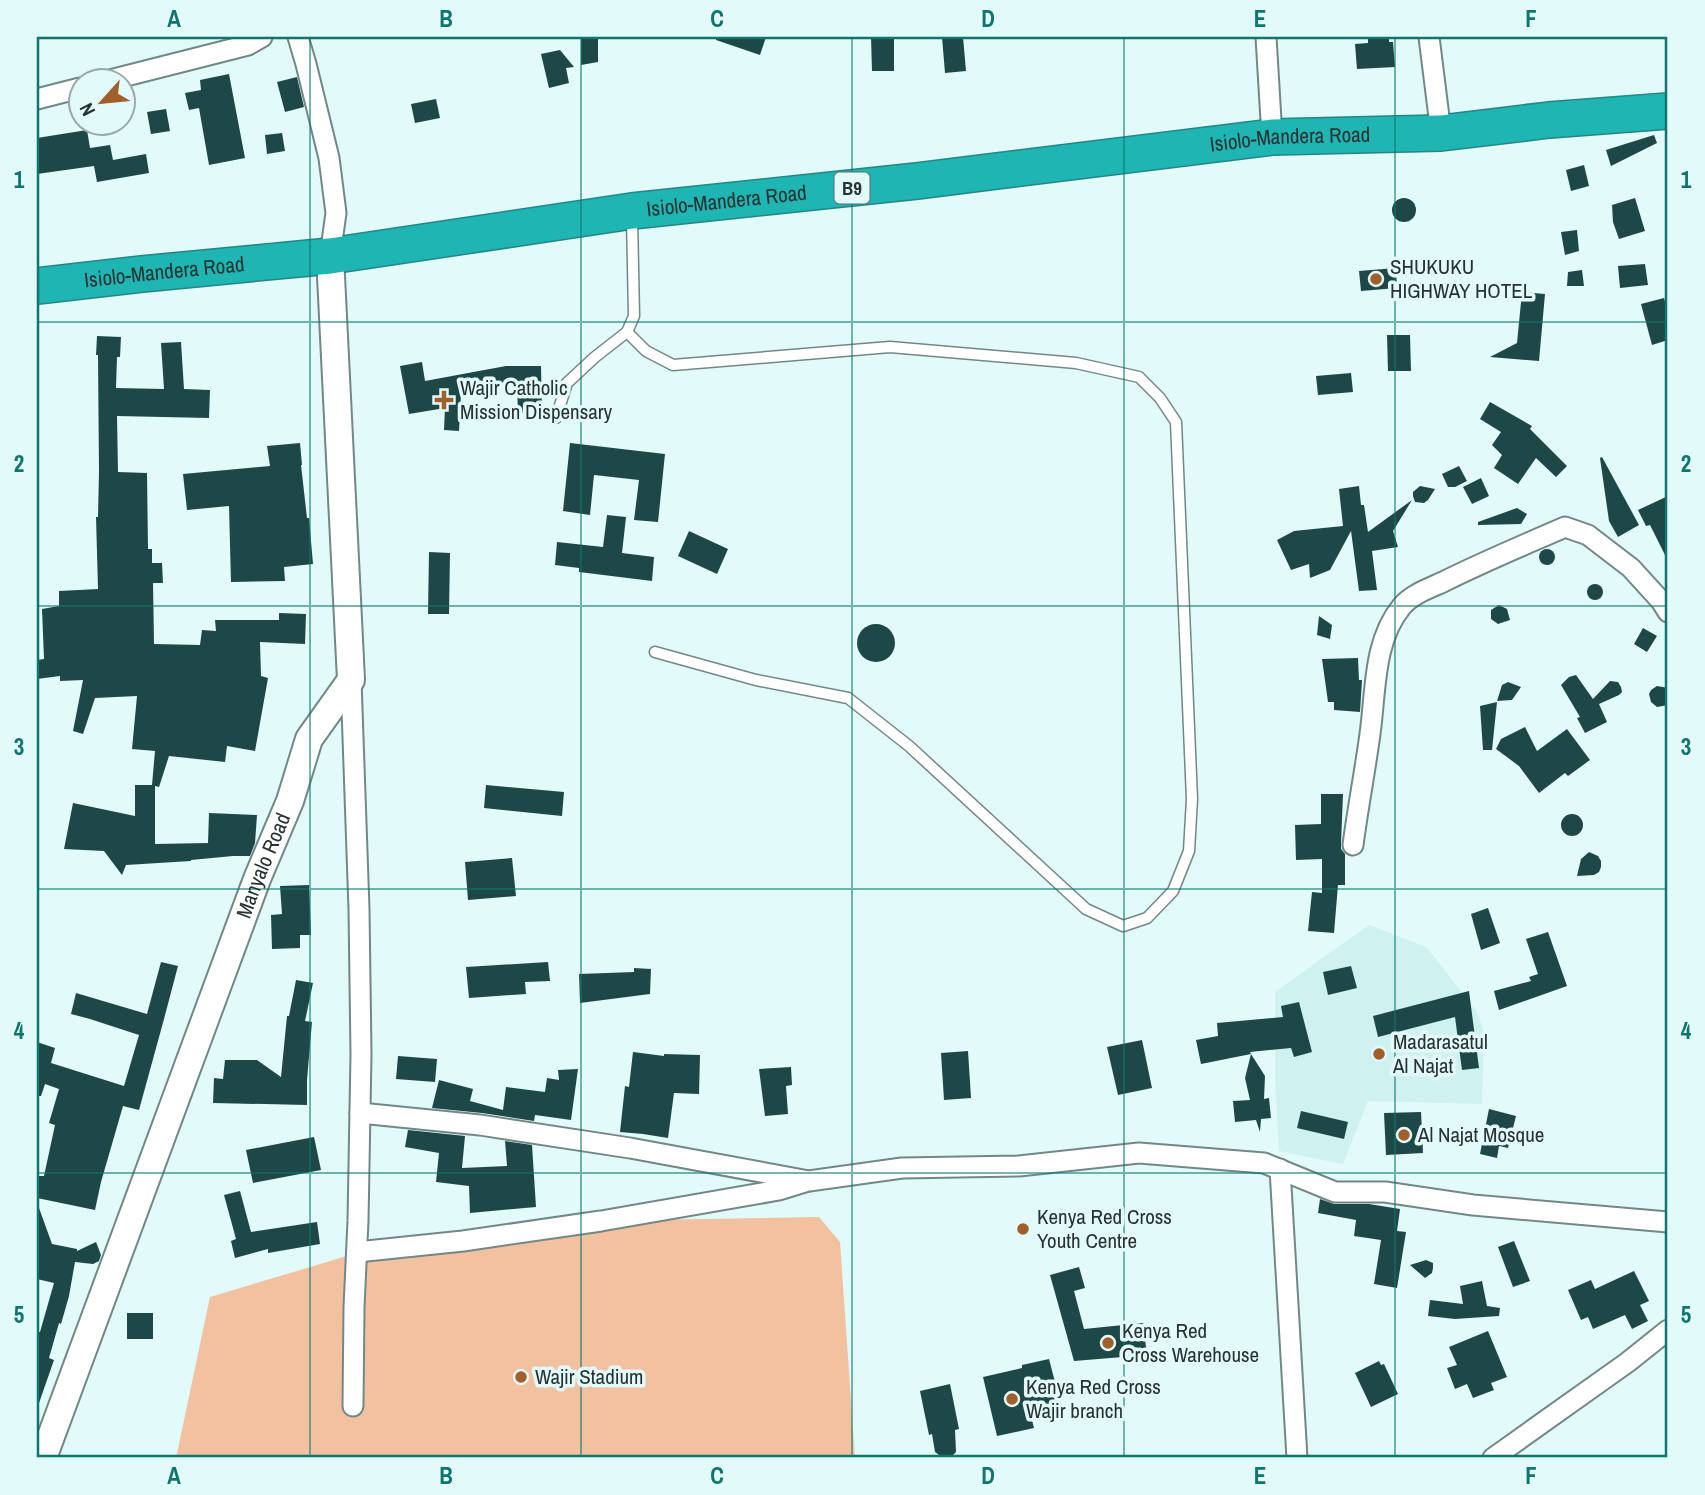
<svg xmlns="http://www.w3.org/2000/svg" width="1705" height="1495" font-family="'Archivo Narrow',sans-serif">
  <style>
    .built { fill: #cff1ef }
    .green { fill: #f2c19f }
    .building { fill: #1e4847 }
    .lines { fill: none; stroke-linecap: round; stroke-linejoin: round }
    .lane-casing { stroke: #728887; stroke-width: 13 }
    .street-casing { stroke: #728887; stroke-width: 23 }
    .secondary-casing { stroke: #728887; stroke-width: 30 }
    .highway-casing { stroke: #228786; stroke-width: 38 }
    .lane { stroke: #fff; stroke-width: 10 }
    .street { stroke: #fff; stroke-width: 19 }
    .secondary { stroke: #fff; stroke-width: 26 }
    .highway { stroke: #1eb5b3; stroke-width: 35 }
    .grid { fill: none; stroke: #0f766e; stroke-width: 2; stroke-opacity: 0.55 }
    .poi-dot { fill: #a05f2b; stroke: #e2faf9; stroke-width: 2.5 }
    .labels { text-anchor: middle; stroke-width: 7; stroke-linejoin: round; paint-order: stroke }
    .shield { fill: #e2faf9; stroke: #606e6e; stroke-width: 2 }
    .shield-label { font-size: 19px; font-weight: bold; fill: #293232 }
    .street-label { font-size: 21px; fill: #293232; stroke: #e2faf9 }
    .poi-label { font-size: 21px; fill: #293232; stroke: #e2faf9; text-anchor: start }
    .neatline { fill: none; stroke: #0f766e; stroke-width: 2.5 }
    .grid-label { font-size: 23px; text-anchor: middle; font-weight: bold; fill: #0f766e }
  </style>
  <rect width="100%" height="100%" fill="#e2faf9"/>
  <polygon class="built" points="1369,925 1426,947 1476,1010 1484,1032 1482,1104 1368,1101 1343,1164 1279,1151 1275,1077 1275,992"/>
  <polygon class="green" points="819,1217 840,1242 855,1458 176,1458 210,1297 407,1238 580,1221"/>
  <g class="building">
    <polygon points="581,37 598,37 598,62 581,65"/>
    <polygon points="716,37 766,37 760,55 716,40"/>
    <polygon points="871,37 894,37 894,71 872,71"/>
    <polygon points="942,37 963,37 966,71 945,73"/>
    <polygon points="1368,37 1389,37 1389,42 1393,42 1395,67 1357,69 1355,44 1368,43"/>
    <polygon points="560,50 574,67 566,68 569,83 549,88 541,54"/>
    <polygon points="229,74 245,158 209,165 199,108 189,110 185,93 201,90 200,80"/>
    <polygon points="297,77 304,107 285,112 277,82"/>
    <polygon points="436,99 440,118 415,123 411,104"/>
    <polygon points="166,109 170,131 151,134 147,112"/>
    <polygon points="87,130 90,148 110,145 113,160 146,154 149,173 97,182 94,166 37,174 37,138"/>
    <polygon points="282,133 285,151 267,154 265,135"/>
    <polygon points="1654,135 1657,143 1611,166 1606,150"/>
    <polygon points="1584,165 1589,186 1571,191 1566,170"/>
    <polygon points="1635,198 1645,231 1619,239 1613,222 1612,205"/>
    <circle cx="1404" cy="210" r="12"/>
    <polygon points="1577,230 1579,251 1565,255 1561,232"/>
    <polygon points="1645,264 1648,285 1620,288 1618,266"/>
    <polygon points="1396,268 1397,288 1361,291 1359,271"/>
    <polygon points="1582,270 1584,286 1567,286 1568,272"/>
    <polygon points="1522,292 1545,294 1539,361 1490,357 1517,343"/>
    <polygon points="1664,298 1668,311 1668,340 1652,345 1641,304"/>
    <polygon points="1387,335 1410,335 1411,371 1388,371"/>
    <polygon points="97,336 121,337 120,357 117,357 116,388 164,389 161,343 181,342 184,389 210,390 209,418 117,416 118,472 147,473 148,549 152,549 152,563 162,563 163,583 153,583 154,644 200,645 202,630 216,631 215,620 279,620 279,613 306,614 305,644 260,642 261,676 268,678 255,751 227,746 225,762 169,756 159,787 155,786 155,844 208,843 209,813 257,815 255,843 250,856 233,856 191,860 191,861 126,865 122,875 104,851 64,849 73,803 135,816 135,785 152,785 155,751 132,749 137,696 95,698 83,734 73,731 83,680 60,681 60,676 37,679 37,660 44,659 42,609 59,606 59,591 98,589 96,517 98,517 99,472 98,355 96,355"/>
    <polygon points="422,362 425,381 506,366 541,366 542,413 518,413 517,384 461,394 459,431 444,430 445,408 409,414 400,366"/>
    <polygon points="1351,373 1353,392 1318,395 1316,376"/>
    <polygon points="1490,402 1532,426 1530,429 1567,466 1556,477 1536,458 1518,484 1494,468 1502,455 1492,445 1501,432 1480,419"/>
    <polygon points="300,443 302,465 301,465 307,518 309,518 313,564 284,567 285,581 231,582 229,506 187,510 183,474 270,466 267,446"/>
    <polygon points="570,443 665,454 658,522 634,520 639,480 594,475 590,515 563,511"/>
    <polygon points="1602,457 1639,525 1618,537 1609,521 1600,458"/>
    <polygon points="1459,466 1467,481 1455,487 1448,487 1442,474"/>
    <polygon points="1481,478 1489,496 1472,504 1463,487"/>
    <polygon points="1359,486 1361,505 1364,505 1368,532 1412,500 1393,531 1398,547 1372,551 1377,590 1359,591 1351,531 1330,570 1310,578 1309,564 1291,570 1277,540 1294,531 1343,526 1339,489"/>
    <polygon points="1420,486 1435,489 1428,500 1424,503 1415,502 1413,496 1413,492"/>
    <polygon points="1668,496 1668,561 1650,525 1646,526 1638,510"/>
    <polygon points="1517,508 1527,514 1521,524 1478,525 1478,522"/>
    <polygon points="607,515 626,517 622,553 654,557 652,581 579,572 579,568 555,565 557,542 603,547"/>
    <polygon points="689,531 728,549 717,574 678,556"/>
    <circle cx="1547" cy="557" r="8"/>
    <polygon points="429,552 450,553 449,614 428,614"/>
    <circle cx="1595" cy="592" r="8"/>
    <polygon points="1499,605 1507,609 1510,620 1498,624 1491,619 1491,610"/>
    <polygon points="1319,616 1332,625 1330,639 1317,635"/>
    <circle cx="876" cy="643" r="19"/>
    <polygon points="1643,628 1657,636 1647,652 1634,644"/>
    <polygon points="1358,658 1359,680 1362,680 1360,712 1334,710 1334,702 1328,702 1322,659"/>
    <polygon points="1576,675 1593,699 1610,681 1618,682 1621,687 1622,692 1619,695 1599,704 1607,722 1585,733 1577,718 1580,717 1561,685 1569,677"/>
    <polygon points="1508,682 1521,687 1512,700 1497,701 1502,685"/>
    <polygon points="1657,686 1668,688 1668,705 1657,707 1651,702 1649,694 1651,690"/>
    <polygon points="1497,702 1492,750 1483,750 1480,706"/>
    <polygon points="1525,727 1537,751 1567,729 1590,760 1568,776 1565,773 1539,793 1519,766 1496,749 1501,739"/>
    <polygon points="486,785 564,792 562,816 484,808"/>
    <polygon points="1321,794 1343,794 1341,844 1341,849 1345,854 1345,885 1338,885 1334,933 1308,931 1312,892 1322,893 1322,859 1296,860 1295,825 1321,824"/>
    <circle cx="1572" cy="825" r="11"/>
    <polygon points="1589,852 1598,856 1601,861 1601,867 1599,872 1594,875 1577,876 1581,859"/>
    <polygon points="512,858 516,896 468,900 465,862"/>
    <polygon points="309,885 311,935 300,935 300,948 272,949 271,915 282,914 280,886"/>
    <polygon points="1488,908 1500,943 1481,950 1471,914"/>
    <polygon points="1548,932 1567,986 1499,1010 1494,991 1531,981 1529,977 1538,974 1526,939"/>
    <polygon points="161,962 178,966 164,1019 139,1110 123,1106 101,1182 95,1210 37,1198 37,1176 44,1176 55,1125 49,1123 59,1089 45,1084 41,1096 37,1096 37,1042 55,1048 51,1063 124,1086 139,1035 90,1019 71,1014 76,993 147,1014"/>
    <polygon points="548,962 550,981 525,982 526,994 469,998 466,967"/>
    <polygon points="1351,966 1357,988 1328,995 1323,972"/>
    <polygon points="634,968 651,969 650,994 580,1003 579,974 634,972"/>
    <polygon points="296,980 313,983 305,1021 312,1022 307,1080 307,1105 213,1103 214,1078 223,1079 225,1060 257,1060 281,1077 287,1016 289,1016"/>
    <polygon points="1469,991 1479,1068 1462,1070 1455,1017 1378,1037 1373,1016"/>
    <polygon points="1299,1002 1312,1052 1294,1057 1291,1048 1250,1052 1251,1054 1201,1064 1196,1040 1218,1036 1217,1023 1283,1017 1281,1006"/>
    <polygon points="1142,1040 1152,1088 1118,1095 1107,1047"/>
    <polygon points="968,1051 971,1098 944,1100 941,1053"/>
    <polygon points="633,1052 664,1056 664,1054 700,1055 699,1094 674,1093 668,1138 643,1134 620,1132 625,1086 629,1087"/>
    <polygon points="1251,1054 1265,1076 1264,1099 1269,1098 1271,1118 1261,1119 1260,1132 1256,1120 1235,1122 1233,1101 1250,1100 1245,1078"/>
    <polygon points="398,1056 437,1059 435,1082 396,1079"/>
    <polygon points="791,1067 792,1085 786,1086 788,1114 765,1116 759,1069"/>
    <polygon points="578,1069 571,1120 535,1115 534,1121 482,1113 432,1108 439,1080 473,1089 470,1101 503,1110 506,1087 545,1092 547,1078 559,1080 558,1070"/>
    <polygon points="1489,1109 1516,1116 1508,1148 1499,1146 1497,1158 1480,1154"/>
    <polygon points="1301,1111 1348,1122 1344,1139 1297,1128"/>
    <polygon points="1421,1112 1423,1153 1386,1155 1384,1113"/>
    <polygon points="408,1130 465,1136 462,1168 507,1166 505,1141 532,1145 536,1207 470,1213 469,1186 436,1182 439,1153 405,1147"/>
    <polygon points="314,1137 321,1170 253,1183 246,1150"/>
    <polygon points="240,1191 251,1232 317,1222 320,1244 268,1253 268,1249 235,1258 231,1241 236,1239 224,1195"/>
    <polygon points="1320,1199 1334,1204 1369,1204 1400,1209 1397,1231 1406,1232 1397,1288 1374,1284 1381,1240 1354,1236 1356,1220 1318,1213"/>
    <polygon points="39,1208 52,1244 77,1249 77,1251 96,1242 101,1255 99,1261 93,1264 75,1262 69,1296 61,1324 59,1323 49,1358 54,1360 39,1403 37,1402 37,1332 40,1332 54,1283 37,1279 37,1209"/>
    <polygon points="1514,1241 1530,1281 1513,1287 1498,1247"/>
    <polygon points="1426,1260 1433,1263 1433,1268 1432,1273 1425,1278 1410,1265"/>
    <polygon points="1079,1267 1085,1288 1074,1291 1084,1329 1143,1323 1147,1355 1074,1361 1050,1275"/>
    <polygon points="1634,1271 1649,1301 1640,1305 1648,1321 1632,1329 1625,1315 1593,1329 1588,1317 1581,1320 1568,1290 1591,1280 1595,1289"/>
    <polygon points="1482,1281 1487,1306 1500,1308 1499,1316 1455,1319 1428,1316 1430,1300 1463,1304 1460,1286"/>
    <rect x="127" y="1313" width="26" height="26"/>
    <polygon points="1488,1331 1507,1377 1491,1383 1494,1390 1473,1398 1467,1384 1455,1389 1447,1368 1457,1365 1449,1347"/>
    <polygon points="1049,1359 1062,1409 1031,1416 1034,1428 997,1436 983,1377 1022,1368 1022,1365"/>
    <polygon points="1379,1361 1381,1365 1384,1364 1398,1394 1371,1407 1355,1373"/>
    <polygon points="950,1384 959,1429 955,1430 956,1452 951,1457 943,1458 935,1452 932,1434 929,1435 920,1391"/>
  </g>
  <g class="lines">
    <g class="lane-casing">
      <g id="lane">
        <polyline points="627,332 646,351 673,365 890,347 1076,363 1139,377 1160,398 1176,422 1192,799 1189,851 1173,891 1147,918 1123,926 1086,909 909,746 848,698 756,680 655,652"/>
        <polyline points="556,418 567,383 595,357 627,332 634,316 632,218"/>
      </g>
    </g>
    <g class="street-casing">
      <g id="street">
        <polyline points="298,37 306,64 329,158 336,213 330,256"/>
        <polyline points="1266,37 1272,137"/>
        <polyline points="1429,37 1441,133"/>
        <polyline points="110,80 248,45 262,37"/>
        <polyline points="37,99 80,88"/>
        <polyline points="351,680 359,909 361,1054 358,1221 354,1307 353,1406"/>
        <path d="M1353 845C1358 807 1365 771 1370 734 1376 691 1373 641 1402 606 1412 594 1430 588 1443 582 1483 562 1524 545 1565 527L1588 535 1631 568 1661 601 1668 612"/>
        <polyline points="360,1113 480,1125 630,1148 809,1181 902,1168 1019,1166 1139,1153 1264,1163 1335,1192 1385,1192 1473,1205 1668,1222"/>
        <polyline points="1280,1169 1297,1458"/>
        <polyline points="357,1252 463,1241 601,1221 779,1190 805,1182"/>
        <polyline points="1493,1458 1628,1362 1668,1330"/>
      </g>
    </g>
    <g class="secondary-casing">
      <g id="secondary">
        <path id="s1" d="M43 1458 257 879 290 801 309 739 351 680 330 256"/>
      </g>
    </g>
    <g class="highway-casing">
      <g id="highway">
        <path id="s2" d="M37 286 142 274 330 256 632 211 917 181 1272 137 1441 133 1549 120 1668 111"/>
      </g>
    </g>
    <use href="#lane" class="lane"/>
    <use href="#street" class="street"/>
    <use href="#secondary" class="secondary"/>
    <use href="#highway" class="highway"/>
  </g>
  <path class="grid" d="M310 37V1458M581 37V1458M852 37V1458M1124 37V1458M1395 37V1458M37 322H1668M37 606H1668M37 889H1668M37 1173H1668"/>
  <g class="poi-dot">
    <circle cx="1376" cy="279" r="7"/>
    <path d="M440.5 389.5h7v7h7v7h-7v7h-7v-7h-7v-7h7z"/>
    <circle cx="1379" cy="1054" r="7"/>
    <circle cx="1404" cy="1135" r="7"/>
    <circle cx="1023" cy="1229" r="7"/>
    <circle cx="1108" cy="1343" r="7"/>
    <circle cx="521" cy="1377" r="7"/>
    <circle cx="1012" cy="1399" r="7"/>
  </g>
  <g class="labels">
    <rect class="shield" x="834.5" y="172.5" width="35" height="31" rx="5"/>
    <g class="shield-label">
      <text x="852" y="195">B9</text>
    </g>
    <g class="street-label">
      <text dy="7" stroke="none"><textPath href="#s2" startOffset="1262">Isiolo-Mandera Road</textPath></text>
      <text dy="7" stroke="none"><textPath href="#s2" startOffset="695">Isiolo-Mandera Road</textPath></text>
      <text dy="7" stroke="none"><textPath href="#s2" startOffset="128">Isiolo-Mandera Road</textPath></text>
      <text dy="7" stroke="none"><textPath href="#s1" startOffset="632">Manyalo Road</textPath></text>
    </g>
    <g class="poi-label">
      <text x="1390" y="274">SHUKUKU<tspan x="1390" dy="24">HIGHWAY HOTEL</tspan></text>
      <text x="460" y="395">Wajir Catholic<tspan x="460" dy="24">Mission Dispensary</tspan></text>
      <text x="1393" y="1049">Madarasatul<tspan x="1393" dy="24">Al Najat</tspan></text>
      <text x="1418" y="1142">Al Najat Mosque</text>
      <text x="1037" y="1224">Kenya Red Cross<tspan x="1037" dy="24">Youth Centre</tspan></text>
      <text x="1122" y="1338">Kenya Red<tspan x="1122" dy="24">Cross Warehouse</tspan></text>
      <text x="535" y="1384">Wajir Stadium</text>
      <text x="1026" y="1394">Kenya Red Cross<tspan x="1026" dy="24">Wajir branch</tspan></text>
    </g>
  </g>
  <rect width="1705" height="1495" fill="none" stroke="#e2faf9" stroke-width="77"/>
  <g transform="translate(102 102) rotate(243)"><circle r="33" fill="#e2faf9" stroke="#98aaa9" stroke-width="2"/>
  <path d="M0-5L12 26L0 18L-12 26Z" fill="#a05f2b"/>
  <text y="-10" font-size="19" font-weight="bold" text-anchor="middle" fill="#293232">N</text>
  </g>
  <rect x="38" y="38" width="1628" height="1418" class="neatline"/>
  <g class="grid-label">
    <text x="174" y="27">A</text>
    <text x="446" y="27">B</text>
    <text x="717" y="27">C</text>
    <text x="988" y="27">D</text>
    <text x="1260" y="27">E</text>
    <text x="1531" y="27">F</text>
    <text x="19" y="188">1</text>
    <text x="1686" y="188">1</text>
    <text x="19" y="472">2</text>
    <text x="1686" y="472">2</text>
    <text x="19" y="755">3</text>
    <text x="1686" y="755">3</text>
    <text x="19" y="1039">4</text>
    <text x="1686" y="1039">4</text>
    <text x="19" y="1323">5</text>
    <text x="1686" y="1323">5</text>
    <text x="174" y="1484">A</text>
    <text x="446" y="1484">B</text>
    <text x="717" y="1484">C</text>
    <text x="988" y="1484">D</text>
    <text x="1260" y="1484">E</text>
    <text x="1531" y="1484">F</text>
  </g>
</svg>
